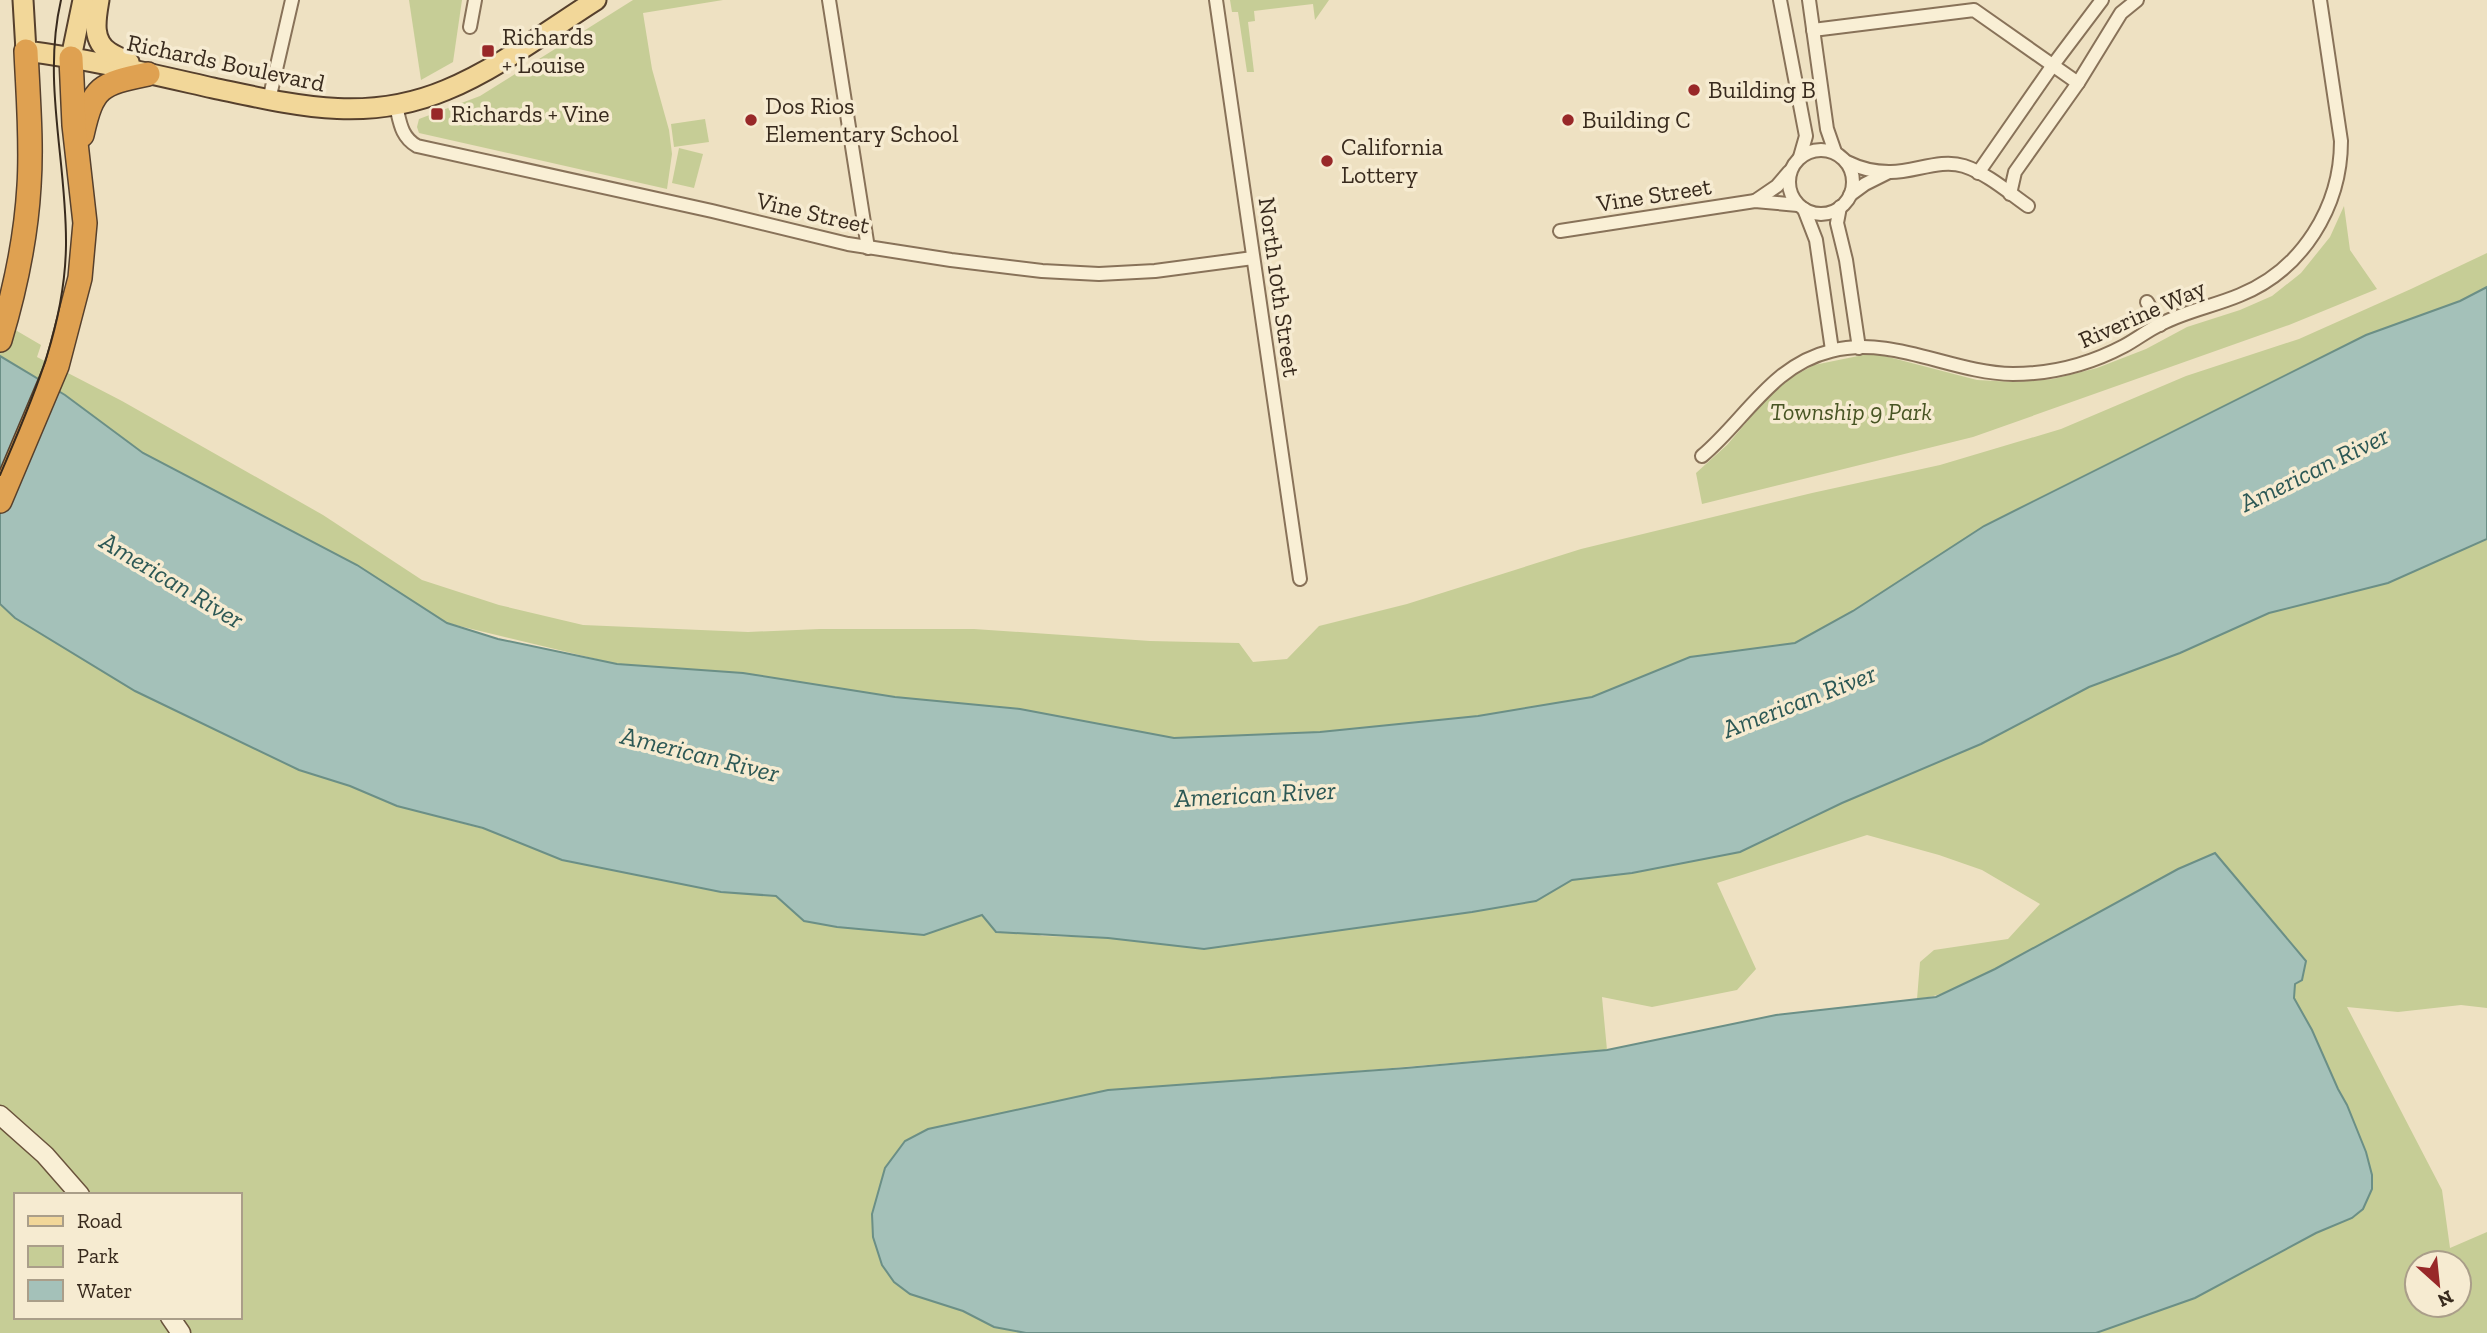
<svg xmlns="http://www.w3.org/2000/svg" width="2487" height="1333" font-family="'Zilla Slab',serif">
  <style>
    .green { fill: #c6cd96; fill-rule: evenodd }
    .water { fill: #a4c1b9; stroke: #6b8f86; stroke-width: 2 }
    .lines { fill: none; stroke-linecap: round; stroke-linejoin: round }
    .street-casing { stroke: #887259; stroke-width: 16 }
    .secondary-casing { stroke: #6a533c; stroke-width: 21 }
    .primary-casing { stroke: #56402d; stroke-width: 23 }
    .highway-casing { stroke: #56402d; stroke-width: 26 }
    .street { stroke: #f9efd5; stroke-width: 12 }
    .secondary { stroke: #f9efd5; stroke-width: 18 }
    .primary { stroke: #f2d799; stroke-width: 19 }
    .highway { stroke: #dfa151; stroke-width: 23 }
    .tram { stroke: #382a1d; stroke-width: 2 }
    .poi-dot { fill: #982828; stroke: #f6ebd1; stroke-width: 2.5 }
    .labels { text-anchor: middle; stroke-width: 7; stroke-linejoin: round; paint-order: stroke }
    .poi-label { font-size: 24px; fill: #382a1d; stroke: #f6ebd1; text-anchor: start }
    .street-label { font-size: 24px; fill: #382a1d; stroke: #f6ebd1 }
    .park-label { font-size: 24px; font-style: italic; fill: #485524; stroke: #f6ebd1 }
    .water-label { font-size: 26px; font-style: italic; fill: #2c5855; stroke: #f6ebd1 }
  </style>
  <rect width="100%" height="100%" fill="#eee1c2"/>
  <g class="green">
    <polygon points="409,0 462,0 453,62 421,80"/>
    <polygon points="633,0 723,0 643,13 652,69 669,130 672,154 667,189 419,133 417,127 419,119 480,96"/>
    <polygon points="1230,0 1329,0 1315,20 1313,4 1254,11 1255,21 1248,22 1254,72 1247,72 1238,12 1232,12"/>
    <polygon points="705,119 709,142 674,147 671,124"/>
    <polygon points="679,148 703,154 694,188 672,183"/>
    <polygon points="2344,206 2350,250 2377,289 2289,325 1973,437 1702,504 1696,473 1727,445 1768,397 1792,377 1814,365 1873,353 1977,380 2015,382 2053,379 2097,368 2146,349 2187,327 2240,310 2272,296 2301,273 2330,237"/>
    <polygon points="2487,253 2487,287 2460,301 2366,335 1984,526 1853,611 1795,643 1690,657 1592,697 1478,716 1319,732 1174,738 1020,709 895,697 743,673 617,664 447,623 357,565 143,453 65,395 0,356 0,321 41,345 37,357 122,401 323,515 422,580 499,605 583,625 748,632 820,629 974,629 1150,641 1239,643 1253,662 1287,659 1319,626 1407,604 1581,549 1812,493 1940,465 2061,429 2186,376 2299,339 2411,289"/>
    <path d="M2487 539V1008L2461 1005 2398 1012 2347 1007 2442 1190 2450 1248 2487 1232V1333H2096L2195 1297 2316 1233 2352 1218 2372 1175 2366 1152 2347 1105 2338 1089 2312 1030 2294 997 2295 984 2215 853C2147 882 2085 922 2020 956 1988 973 1953 995 1917 999L1920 962 1934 950 2008 939 2040 904 1982 870 1939 855 1867 835 1717 883 1756 969 1737 990 1652 1007 1602 997 1607 1050 1236 1081 964 1121 928 1129 885 1168 882 1183 910 1294 963 1311 994 1327 1026 1333H0V604L16 618 135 691 299 770 350 786 397 806 721 892 776 896 804 921 837 927 924 935 982 915 1042 936 1108 938 1536 901 1572 880 1632 873 1740 852 1842 803 1981 744 2089 687 2180 653 2269 613 2388 583ZM16 1195H240V1317H16ZM2417 1263H2459V1305H2417Z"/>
  </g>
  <g class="water">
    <polygon points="2487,287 2487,539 2388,583 2269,613 2180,653 2089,687 1981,744 1842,803 1740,852 1632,873 1572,880 1536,901 1472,912 1204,949 1108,938 996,932 982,915 924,935 837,927 804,921 776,896 721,892 562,860 483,828 397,806 350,786 299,770 135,691 15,618 0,604 0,356 65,395 143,453 357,565 447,623 498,639 617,664 743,673 895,697 1020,709 1174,738 1320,732 1478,716 1592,697 1690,657 1795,643 1853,611 1984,526 2366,335 2460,301"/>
    <polygon points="2215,853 2306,961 2302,980 2295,984 2294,998 2312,1030 2338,1089 2347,1105 2366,1152 2372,1175 2372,1189 2363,1209 2352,1218 2316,1233 2195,1298 2096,1333 1026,1333 994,1327 963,1311 910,1294 894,1282 882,1265 873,1237 872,1214 885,1168 905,1141 928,1129 1108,1090 1406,1068 1607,1050 1776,1015 1936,997 1995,969 2178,869"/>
  </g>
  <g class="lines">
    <g class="street-casing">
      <g id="street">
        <polyline points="829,0 868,248"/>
        <polyline points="1216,0 1300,579"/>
        <polyline points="1780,0 1806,136 1800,157"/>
        <polyline points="1809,0 1827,129 1835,152"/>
        <polyline points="470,27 475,0"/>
        <polyline points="1813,30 1974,10 2078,83"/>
        <polyline points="269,100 292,0"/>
        <path d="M396 106C400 122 401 137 417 146L712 211 848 244 951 260 1042 271 1099 274 1155 271 1253 258"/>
        <circle cx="1821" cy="182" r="32"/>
        <path d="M1847 162C1859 168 1875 172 1889 172 1913 173 1940 158 1964 166 1988 174 2008 192 2028 206"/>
        <polyline points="1978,173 2053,65 2102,0"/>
        <polyline points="2010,194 2015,172 2078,83 2121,13 2137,0"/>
        <polyline points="1850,195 1865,184 1889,172"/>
        <polyline points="1755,201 1777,186 1789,172"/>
        <polyline points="1840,207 1837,223 1846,260 1859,348"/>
        <polyline points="1804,209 1816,240 1832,350"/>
        <polyline points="1560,231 1755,201 1798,205"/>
        <polyline points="2147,302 2160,325"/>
        <path d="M1702 456C1745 420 1772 365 1831 351 1893 335 1951 373 2013 374 2052 374 2090 364 2124 346 2137 339 2148 330 2161 324 2186 311 2214 306 2240 295 2302 270 2341 207 2341 141L2320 0"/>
      </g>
    </g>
    <g class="secondary-casing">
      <g id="secondary">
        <polyline points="0,1115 45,1155 80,1195"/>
        <polyline points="170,1317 181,1333"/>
      </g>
    </g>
    <g class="primary-casing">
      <g id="primary">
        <path d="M23 0 26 51C89 59 151 74 213 88 294 105 365 124 446 90 499 68 547 31 596 0"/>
        <path d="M99 0C96 18 91 40 109 52 115 56 122 59 129 62"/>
        <polyline points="71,58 83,0"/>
      </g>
    </g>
    <g class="highway-casing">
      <g id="highway">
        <path d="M82 135C93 86 100 84 148 74"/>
        <path d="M0 340C15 290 26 239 29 186 32 142 28 96 26 51"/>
        <polyline points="0,501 57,366 80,278 85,223 74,125 71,58"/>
      </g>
    </g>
    <use href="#street" class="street"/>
    <use href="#secondary" class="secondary"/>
    <use href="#primary" class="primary"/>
    <use href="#highway" class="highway"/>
    <path class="tram" d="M0 475C32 400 65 328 66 245 67 162 42 82 61 0"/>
  </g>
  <g class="poi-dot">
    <rect x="481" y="44" width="14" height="14" rx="3.5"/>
    <circle cx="1694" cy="90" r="7"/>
    <rect x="430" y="107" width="14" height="14" rx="3.5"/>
    <circle cx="751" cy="120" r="7"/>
    <circle cx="1568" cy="120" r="7"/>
    <circle cx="1327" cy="161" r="7"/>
  </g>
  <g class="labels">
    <g class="poi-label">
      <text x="502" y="45">Richards<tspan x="502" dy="28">+ Louise</tspan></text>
      <text x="1708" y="98">Building B</text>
      <text x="765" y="114">Dos Rios<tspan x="765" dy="28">Elementary School</tspan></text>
      <text x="451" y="122">Richards + Vine</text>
      <text x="1582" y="128">Building C</text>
      <text x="1341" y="155">California<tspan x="1341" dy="28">Lottery</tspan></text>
    </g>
    <g class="street-label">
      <text transform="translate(226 63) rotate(12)" y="8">Richards Boulevard</text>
      <text transform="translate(1654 195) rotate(-9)" y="8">Vine Street</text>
      <text transform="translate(813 213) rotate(13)" y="8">Vine Street</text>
      <text transform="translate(1279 287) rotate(82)" y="8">North 10th Street</text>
      <text transform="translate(2142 314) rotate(-24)" y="8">Riverine Way</text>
    </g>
    <g class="park-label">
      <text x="1851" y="420">Township 9 Park</text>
    </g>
    <g class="water-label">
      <text transform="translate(2314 469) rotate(-26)" y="9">American River</text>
      <text transform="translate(172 580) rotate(31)" y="9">American River</text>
      <text transform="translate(1799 701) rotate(-21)" y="9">American River</text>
      <text transform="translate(700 754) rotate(14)" y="9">American River</text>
      <text transform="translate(1255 794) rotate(-3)" y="9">American River</text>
    </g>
  </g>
  <rect x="14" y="1193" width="228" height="126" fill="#f6ebd1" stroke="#aa9e89" stroke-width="2"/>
  <rect x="28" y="1216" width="35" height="10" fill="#f2d799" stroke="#aa9e89" stroke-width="2"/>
  <text x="77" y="1228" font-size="21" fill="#382a1d">Road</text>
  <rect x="28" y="1246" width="35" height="21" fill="#c6cd96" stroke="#aa9e89" stroke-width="2"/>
  <text x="77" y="1263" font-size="21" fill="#382a1d">Park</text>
  <rect x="28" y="1280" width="35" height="21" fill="#a4c1b9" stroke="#aa9e89" stroke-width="2"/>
  <text x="77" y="1298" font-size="21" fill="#382a1d">Water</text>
  <g transform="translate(2438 1284) rotate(153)"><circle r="33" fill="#f6ebd1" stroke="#aa9e89" stroke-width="2"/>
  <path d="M0-5L12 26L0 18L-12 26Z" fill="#982828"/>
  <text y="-10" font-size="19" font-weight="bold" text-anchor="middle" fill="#382a1d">N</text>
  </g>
</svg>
